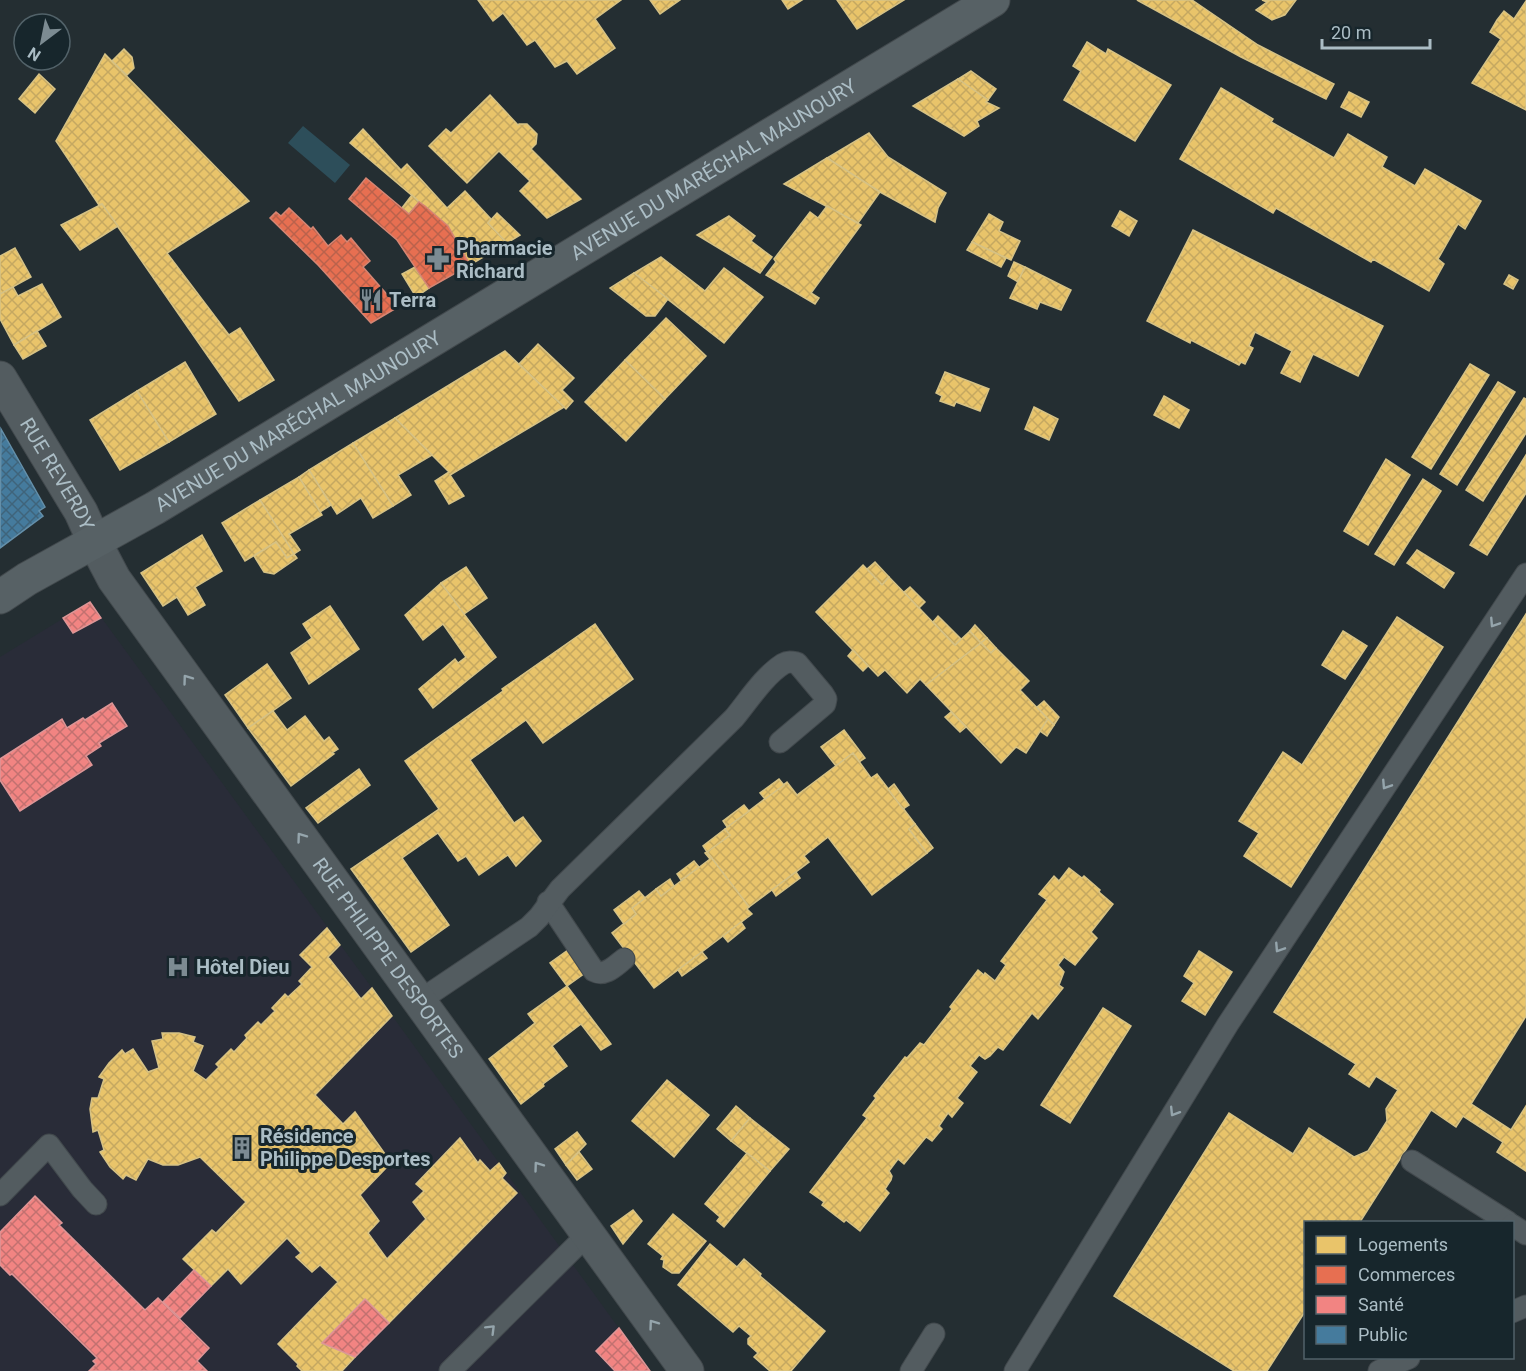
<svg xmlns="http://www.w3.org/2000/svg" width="1526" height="1371" font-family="Roboto,sans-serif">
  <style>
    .medical { fill: #292c38 }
    .water { fill: #2d4e5a }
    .homes { fill: url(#homes-cross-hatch); stroke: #d6c285; stroke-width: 1.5 }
    .shops { fill: url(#shops-cross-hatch); stroke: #d58674; stroke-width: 1.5 }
    .health { fill: url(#health-cross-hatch); stroke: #dd9596; stroke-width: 1.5 }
    .public { fill: url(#public-cross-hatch); stroke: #648fa9; stroke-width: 1.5 }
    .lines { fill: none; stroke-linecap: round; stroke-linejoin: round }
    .lane-casing { stroke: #42494d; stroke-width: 23 }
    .street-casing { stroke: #42494d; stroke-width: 35 }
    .secondary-casing { stroke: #42494d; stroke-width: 35 }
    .lane { stroke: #535c60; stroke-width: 21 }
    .street { stroke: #535c60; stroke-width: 33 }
    .secondary { stroke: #576165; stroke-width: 33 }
    .oneway { stroke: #95a5ac }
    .labels { text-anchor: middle; stroke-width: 6; stroke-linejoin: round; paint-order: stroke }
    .street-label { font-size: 20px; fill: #abbdc5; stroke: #17262c }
    .poi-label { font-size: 20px; font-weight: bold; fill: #abbdc5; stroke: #17262c; text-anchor: start }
  </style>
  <defs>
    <pattern id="homes-cross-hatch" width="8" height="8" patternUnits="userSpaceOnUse" patternTransform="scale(1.5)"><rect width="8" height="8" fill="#e9c46a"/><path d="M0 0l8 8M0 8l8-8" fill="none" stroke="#c5a861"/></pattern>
    <pattern id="shops-cross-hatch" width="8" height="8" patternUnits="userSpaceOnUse" patternTransform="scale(1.5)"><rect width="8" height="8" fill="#e76f51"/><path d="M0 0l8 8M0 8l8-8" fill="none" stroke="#ba624c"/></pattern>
    <pattern id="health-cross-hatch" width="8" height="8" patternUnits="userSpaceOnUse" patternTransform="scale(1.5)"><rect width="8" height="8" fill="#f28482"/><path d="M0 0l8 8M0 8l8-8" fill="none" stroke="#c27170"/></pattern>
    <pattern id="public-cross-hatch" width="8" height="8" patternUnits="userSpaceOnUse" patternTransform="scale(1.5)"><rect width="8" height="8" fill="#457b9d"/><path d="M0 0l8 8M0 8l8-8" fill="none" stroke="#3f647b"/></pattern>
  </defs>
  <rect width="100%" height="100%" fill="#242e32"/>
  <polygon class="medical" points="90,602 372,988 650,1371 0,1371 0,657"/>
  <polygon class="water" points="303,126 350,165 335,183 288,143"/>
  <g class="homes">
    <polygon points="478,0 621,0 595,19 615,48 577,74 567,61 555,67 535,40 527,45 503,13 493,21"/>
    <polygon points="650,0 680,0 660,14"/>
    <polygon points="782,0 802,0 788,9"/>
    <polygon points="837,0 904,0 857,29"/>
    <polygon points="1137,0 1192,0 1258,45 1334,84 1326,99 1241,57"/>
    <polygon points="1262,0 1296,0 1285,15 1272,20 1256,10 1267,2"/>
    <polygon points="1526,1 1526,110 1472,83 1501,39 1490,32 1497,20 1504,11 1514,19"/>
    <polygon points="1087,42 1106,54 1108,49 1171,85 1135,141 1064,100 1081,71 1073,66"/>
    <polygon points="124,49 132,57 134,68 127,75 112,61"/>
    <polygon points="105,54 249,201 167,253 229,335 240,328 274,380 239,401 102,204 99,205 56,141"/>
    <polygon points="971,71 996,89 988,100 958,79"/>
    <polygon points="39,74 55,89 35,113 19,99"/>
    <polygon points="958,79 988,100 986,102 999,108 977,121 979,126 964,136 913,106"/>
    <polygon points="1221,88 1273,119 1271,122 1334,158 1348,134 1387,157 1382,167 1415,186 1425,169 1481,201 1465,229 1458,224 1438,259 1444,264 1429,291 1373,259 1371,262 1276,208 1273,213 1180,159"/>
    <polygon points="1349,92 1369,102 1361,117 1341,107"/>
    <polygon points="490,95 518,125 519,124 527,124 537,134 536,144 531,149 581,199 547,218 520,191 530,181 499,151 467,183 429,146 446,129 451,133"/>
    <polygon points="363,129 401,170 407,164 447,208 465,191 491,219 488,223 507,243 470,265 448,226 350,143"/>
    <polygon points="869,133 888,157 946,193 938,208 935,222 880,192 827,158"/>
    <polygon points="827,158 880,192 858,223 784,184"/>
    <polygon points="412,195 419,202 409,214 402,208"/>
    <polygon points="102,204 118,226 80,250 61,225"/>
    <polygon points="827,206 861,225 811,293 819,298 815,304 766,275 776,262 774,259 810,212 818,218"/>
    <polygon points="1120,211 1137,221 1129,236 1112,226"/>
    <polygon points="497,213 520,235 507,243 488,223"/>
    <polygon points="989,214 1003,222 999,231 1020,241 1011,260 972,242"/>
    <polygon points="729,216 755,236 751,241 772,257 760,273 697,235"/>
    <polygon points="1193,230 1383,326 1358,376 1313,354 1300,382 1281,373 1292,351 1255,332 1249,346 1253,348 1245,364 1241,362 1239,365 1191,340 1190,343 1147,321"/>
    <polygon points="972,242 1006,258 1001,267 967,250"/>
    <polygon points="15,248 31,277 0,294 0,256"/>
    <polygon points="661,257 705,291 724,268 763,297 724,343 634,273"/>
    <polygon points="1014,262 1025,267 1018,282 1008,276"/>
    <polygon points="415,267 429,288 416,297 402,274"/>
    <polygon points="1025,267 1071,290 1061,310 1040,302 1037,309 1010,298"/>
    <polygon points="634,273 668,299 655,316 646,316 610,288"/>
    <polygon points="1509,275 1518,280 1513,289 1504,284"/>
    <polygon points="42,284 61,317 14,345 0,319 0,294 13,287 18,296"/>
    <polygon points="666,318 706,356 665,399 625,360"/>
    <polygon points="37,331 46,346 23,359 14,345"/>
    <polygon points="538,344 574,378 562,390 573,401 566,409 519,364"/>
    <polygon points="505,351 564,407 450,475 464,496 449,504 435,481 449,472 395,418"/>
    <polygon points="625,360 665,399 626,441 585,402"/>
    <polygon points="185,362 216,414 169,442 137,391"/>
    <polygon points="1470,364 1489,375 1431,469 1412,457"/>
    <polygon points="945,372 989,389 980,411 956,402 954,406 940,401 942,396 936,393"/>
    <polygon points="1498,382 1515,392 1457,485 1440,474"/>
    <polygon points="137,391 169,442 120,470 90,420"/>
    <polygon points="1164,396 1189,410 1179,428 1154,415"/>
    <polygon points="1524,398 1526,399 1526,433 1483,501 1466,490"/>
    <polygon points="1034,407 1058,419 1049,440 1025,429"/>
    <polygon points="395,418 432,455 398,475 411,495 393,506 353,443"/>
    <polygon points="353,443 393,506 373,518 361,498 337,514 309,470"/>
    <polygon points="1526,455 1526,493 1487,555 1470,545"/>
    <polygon points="1386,459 1410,475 1368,545 1344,531"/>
    <polygon points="309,470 331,505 320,512 299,477"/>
    <polygon points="299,477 322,515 289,534 300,550 294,554 260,500"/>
    <polygon points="1423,479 1441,491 1394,565 1375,554"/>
    <polygon points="260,500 294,554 287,558 276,542 245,561 222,523"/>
    <polygon points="202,535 222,571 195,587 205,605 188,615 177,597 163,606 141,573"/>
    <polygon points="276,542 287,558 294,554 297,558 274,574 264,572 254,556"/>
    <polygon points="1417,550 1454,573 1444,588 1407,563"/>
    <polygon points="875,562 889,577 882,585 867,569"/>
    <polygon points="863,565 882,585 889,577 955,645 970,631 981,643 926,685 920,679 907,693 885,670 878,676 816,612"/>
    <polygon points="466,567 487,598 464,614 441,583"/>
    <polygon points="441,583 496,657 433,708 419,689 455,659 458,663 466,657 443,624 423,640 405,615"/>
    <polygon points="910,587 925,602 919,608 904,592"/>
    <polygon points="330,606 359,649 309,684 291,653 312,638 303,624"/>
    <polygon points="1526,614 1526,1016 1471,1104 1511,1130 1526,1106 1526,1171 1497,1152 1503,1142 1463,1116 1456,1127 1431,1110 1360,1222 1306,1222 1306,1310 1267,1371 1234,1371 1114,1296 1229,1113 1293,1154 1309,1128 1354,1157 1368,1151 1387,1121 1386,1109 1398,1090 1376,1076 1369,1087 1349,1074 1356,1064 1274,1012"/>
    <polygon points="938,616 961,639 955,645 933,622"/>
    <polygon points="1397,617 1443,647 1291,887 1244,856 1259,833 1239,821 1283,752 1302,765"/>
    <polygon points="595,624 633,679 543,743 526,720 470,760 514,823 523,817 541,841 516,866 508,855 479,875 466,856 458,861 438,833 402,858 449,925 411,952 351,869 439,809 405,761 503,691 502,689"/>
    <polygon points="975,625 987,638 981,643 970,631"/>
    <polygon points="1343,631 1367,646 1345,679 1322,665"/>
    <polygon points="987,638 996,648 991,653 981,643"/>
    <polygon points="981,643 991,653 996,648 1029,681 1020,690 1048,719 1026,753 1016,747 1001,763 926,685"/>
    <polygon points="853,650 868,666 863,671 848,656"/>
    <polygon points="267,664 291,698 248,728 225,695"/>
    <polygon points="1044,701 1059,717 1054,725 1037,707"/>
    <polygon points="273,711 287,730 305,716 324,741 329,737 338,749 332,753 334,754 291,786 248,728"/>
    <polygon points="951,712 966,727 960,732 945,717"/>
    <polygon points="1048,719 1054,725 1047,736 1040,731"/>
    <polygon points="844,730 865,758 859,762 853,753 836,766 821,747"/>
    <polygon points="853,753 871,778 877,774 915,824 909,829 927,853 872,895 828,837 804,856 809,862 749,907 707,852 730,835 725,829 787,782 797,795"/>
    <polygon points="359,769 370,785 318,823 306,808"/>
    <polygon points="779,779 784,785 765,799 760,793"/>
    <polygon points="894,784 909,805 903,809 888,789"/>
    <polygon points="744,805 749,811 727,827 723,821"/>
    <polygon points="915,824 933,848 927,853 909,829"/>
    <polygon points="725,829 730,835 707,852 703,846"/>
    <polygon points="707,852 749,907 747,909 752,914 654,988 612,933 636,914 632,908 656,889 661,896 710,859 705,853"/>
    <polygon points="694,861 699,867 681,880 677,874"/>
    <polygon points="1069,868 1082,878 1084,876 1100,890 1099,892 1113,904 1091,932 1097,938 1075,965 1064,957 1058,965 1064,972 1059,985 1063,988 1038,1019 1032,1013 1003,1050 998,1047 990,1056 985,1059 979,1055 970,1066 977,1072 957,1098 963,1103 952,1117 948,1113 939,1126 942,1129 932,1141 926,1137 904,1164 898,1159 889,1171 892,1176 891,1180 885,1189 889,1193 860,1231 846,1220 844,1222 822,1205 824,1202 810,1192 867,1118 863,1115 876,1098 874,1096 905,1057 907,1058 920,1043 924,1045 952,1009 950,1007 978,970 984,975 985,973 995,981 1006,965 1001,961 1047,900 1039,894 1054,876 1059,881"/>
    <polygon points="796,872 800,878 776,896 772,890"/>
    <polygon points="670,879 674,886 661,896 656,889"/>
    <polygon points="639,891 645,898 632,908 636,914 624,924 614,910"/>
    <polygon points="741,922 745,928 728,942 723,936"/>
    <polygon points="327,928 340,945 328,957 361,999 372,988 392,1016 315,1095 343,1124 355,1112 385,1154 380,1160 387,1167 360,1195 379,1221 368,1233 387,1259 426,1219 413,1202 424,1191 416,1184 460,1138 478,1163 480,1160 490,1171 499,1163 506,1173 502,1178 517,1193 389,1323 365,1299 322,1343 355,1357 342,1371 302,1371 297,1366 298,1364 278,1344 338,1282 320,1265 312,1272 296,1257 301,1253 287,1238 241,1284 228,1269 211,1286 183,1259 212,1230 216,1233 246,1202 200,1157 178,1165 163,1165 148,1159 136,1180 126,1175 123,1179 110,1167 100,1152 104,1150 98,1130 93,1132 90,1109 92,1098 98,1098 104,1079 99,1077 109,1063 122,1050 125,1054 133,1049 148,1072 159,1068 152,1041 163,1039 162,1033 179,1033 195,1037 193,1042 203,1046 193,1071 206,1080 219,1067 216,1064 231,1049 234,1052 247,1038 245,1035 258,1022 261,1025 275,1011 272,1008 285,994 288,997 302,984 299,981 312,967 300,955"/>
    <polygon points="568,950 585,973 567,986 550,963"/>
    <polygon points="1199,951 1232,972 1205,1015 1182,1001 1194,983 1184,976"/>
    <polygon points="702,952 707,958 682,976 678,970"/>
    <polygon points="567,986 611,1044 601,1050 581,1024 552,1046 567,1066 543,1084 544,1086 521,1104 489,1059 535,1023 528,1014"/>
    <polygon points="1103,1008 1131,1026 1070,1123 1041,1105"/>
    <polygon points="667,1080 709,1115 674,1157 632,1121"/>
    <polygon points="736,1106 750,1118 731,1141 717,1129"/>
    <polygon points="750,1118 789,1149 770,1171 731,1141"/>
    <polygon points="577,1132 586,1144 566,1165 555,1149"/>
    <polygon points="579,1152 592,1169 577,1180 566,1165"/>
    <polygon points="747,1153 770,1171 724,1227 717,1221 720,1217 705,1204"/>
    <polygon points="633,1210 642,1221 623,1244 611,1226"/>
    <polygon points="673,1214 706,1241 679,1273 672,1273 663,1267 664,1260 661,1259 663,1256 648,1244"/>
    <polygon points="710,1244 737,1267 744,1259 761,1274 760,1276 825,1331 791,1371 770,1371 754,1357 758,1353 748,1344 748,1339 751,1336 739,1326 733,1332 678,1285"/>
  </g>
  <g class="shops">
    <polygon points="366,178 409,214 419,202 425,206 448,226 470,265 429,288 397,240 349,199"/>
    <polygon points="289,208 311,229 313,227 328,246 341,235 347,242 351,238 370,261 363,267 398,307 371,323 318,265 270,218 276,212 281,216"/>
  </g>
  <g class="health">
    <polygon points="90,602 101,618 73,633 63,618"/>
    <polygon points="112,703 127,726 99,743 101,746 86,756 92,765 20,811 0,780 0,759 62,719 67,728 83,718 85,720"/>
    <polygon points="35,1196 62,1223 59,1225 145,1310 158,1298 209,1348 197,1361 207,1371 89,1371 96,1364 93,1361 97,1358 12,1274 10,1275 0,1265 0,1232"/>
    <polygon points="194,1270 211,1286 180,1318 163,1302"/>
    <polygon points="365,1299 389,1323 355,1357 322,1343"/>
    <polygon points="619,1328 650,1371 615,1371 596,1351"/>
  </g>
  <polygon class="public" points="1,429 45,507 39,511 43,516 0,548"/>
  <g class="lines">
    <g class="lane-casing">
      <g id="lane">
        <path d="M548 902 594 971C605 977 615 966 624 959"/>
        <path d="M419 1001 529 927 539 917 560 889 734 718C748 701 765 675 783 664 788 661 792 662 797 663L823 694 826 699 825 704 780 742"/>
        <polyline points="1412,1161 1508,1222"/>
        <polyline points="0,1195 49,1145 82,1189 96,1204"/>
        <polyline points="1512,1225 1526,1234"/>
        <polyline points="1512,1312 1526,1306"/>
        <polyline points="450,1371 588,1234"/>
        <polyline points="911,1371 934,1334"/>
        <polyline points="1015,1371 1228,1024 1526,574"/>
        <polyline points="1379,1371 1409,1358"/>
      </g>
    </g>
    <g class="street-casing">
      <g id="street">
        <path id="s1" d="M0 378 81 512 94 541 114 579 687 1371"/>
      </g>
    </g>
    <g class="secondary-casing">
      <g id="secondary">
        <path id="s2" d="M0 597 27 579 155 508 993 0"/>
      </g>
    </g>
    <use href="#lane" class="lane"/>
    <use href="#street" class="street"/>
    <use href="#secondary" class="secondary"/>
  </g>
  <defs><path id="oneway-chevron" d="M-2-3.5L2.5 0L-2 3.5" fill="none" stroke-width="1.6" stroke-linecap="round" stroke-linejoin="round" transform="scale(1.5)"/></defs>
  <g class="oneway">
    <use href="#oneway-chevron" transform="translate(1494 623) rotate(123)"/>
    <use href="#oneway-chevron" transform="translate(187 679) rotate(-126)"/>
    <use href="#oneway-chevron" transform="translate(1386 785) rotate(123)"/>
    <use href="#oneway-chevron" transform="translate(301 837) rotate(-126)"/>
    <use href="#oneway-chevron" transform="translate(1279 948) rotate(123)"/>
    <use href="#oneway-chevron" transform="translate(1174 1112) rotate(122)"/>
    <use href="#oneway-chevron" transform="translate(538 1166) rotate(-126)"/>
    <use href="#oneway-chevron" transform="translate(653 1324) rotate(-126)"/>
    <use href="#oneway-chevron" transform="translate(491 1329) rotate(-45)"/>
  </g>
  <defs>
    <g id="pharmacy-bare" transform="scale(1.8)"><path d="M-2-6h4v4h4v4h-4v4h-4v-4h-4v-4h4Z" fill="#7c8b92" stroke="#17262c" stroke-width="2.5" paint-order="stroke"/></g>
    <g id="restaurant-bare" transform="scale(1.8)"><path d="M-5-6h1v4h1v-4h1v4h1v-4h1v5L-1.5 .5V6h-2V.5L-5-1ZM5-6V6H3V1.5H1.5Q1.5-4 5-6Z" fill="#7c8b92" stroke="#17262c" stroke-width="2.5" paint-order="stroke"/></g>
    <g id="hospital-bare" transform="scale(1.8)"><path d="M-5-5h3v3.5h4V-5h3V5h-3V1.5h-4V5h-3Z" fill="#7c8b92" stroke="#17262c" stroke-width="2.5" paint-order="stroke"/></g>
    <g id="building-bare" transform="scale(1.8)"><path d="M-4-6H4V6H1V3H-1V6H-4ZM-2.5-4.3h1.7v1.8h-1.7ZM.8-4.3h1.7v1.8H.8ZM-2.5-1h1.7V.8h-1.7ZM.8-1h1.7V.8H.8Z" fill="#7c8b92" stroke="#17262c" stroke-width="2.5" paint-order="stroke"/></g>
  </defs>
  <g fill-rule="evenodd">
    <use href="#pharmacy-bare" x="438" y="259"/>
    <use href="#restaurant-bare" x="371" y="300"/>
    <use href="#hospital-bare" x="178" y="967"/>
    <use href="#building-bare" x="242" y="1148"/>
  </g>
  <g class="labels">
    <g class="street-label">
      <text dy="7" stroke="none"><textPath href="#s2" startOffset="832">AVENUE DU MARÉCHAL MAUNOURY</textPath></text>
      <text dy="7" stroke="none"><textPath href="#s2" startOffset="346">AVENUE DU MARÉCHAL MAUNOURY</textPath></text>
      <text dy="7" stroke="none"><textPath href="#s1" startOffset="112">RUE REVERDY</textPath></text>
      <text dy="7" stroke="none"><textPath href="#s1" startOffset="699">RUE PHILIPPE DESPORTES</textPath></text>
    </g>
    <g class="poi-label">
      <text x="456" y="255">Pharmacie<tspan x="456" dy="23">Richard</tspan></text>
      <text x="389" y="307">Terra</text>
      <text x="196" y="974">Hôtel Dieu</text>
      <text x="260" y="1143">Résidence<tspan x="260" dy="23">Philippe Desportes</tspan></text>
    </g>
  </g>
  <rect x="1304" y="1221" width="210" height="138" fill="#17262c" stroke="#526269" stroke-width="1.5"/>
  <rect x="1316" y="1236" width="30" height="18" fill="#e9c46a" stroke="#526269" stroke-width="1.5"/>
  <text x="1358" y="1251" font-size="18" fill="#abbdc5">Logements</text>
  <rect x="1316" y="1266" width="30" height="18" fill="#e76f51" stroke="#526269" stroke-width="1.5"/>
  <text x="1358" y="1281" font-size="18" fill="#abbdc5">Commerces</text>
  <rect x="1316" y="1296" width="30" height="18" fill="#f28482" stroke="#526269" stroke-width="1.5"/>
  <text x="1358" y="1311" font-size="18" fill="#abbdc5">Santé</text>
  <rect x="1316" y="1326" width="30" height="18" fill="#457b9d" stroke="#526269" stroke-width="1.5"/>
  <text x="1358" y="1341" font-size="18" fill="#abbdc5">Public</text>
  <g transform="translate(42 42) rotate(212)"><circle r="28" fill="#17262c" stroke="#526269" stroke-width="1.5"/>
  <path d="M0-4.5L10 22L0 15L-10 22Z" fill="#7c8b92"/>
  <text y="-9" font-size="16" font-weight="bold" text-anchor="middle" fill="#abbdc5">N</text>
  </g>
  <path d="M1322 39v9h108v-9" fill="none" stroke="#abbdc5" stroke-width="3"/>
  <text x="1331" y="39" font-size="18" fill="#abbdc5" stroke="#17262c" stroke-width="4.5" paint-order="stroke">20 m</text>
</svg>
